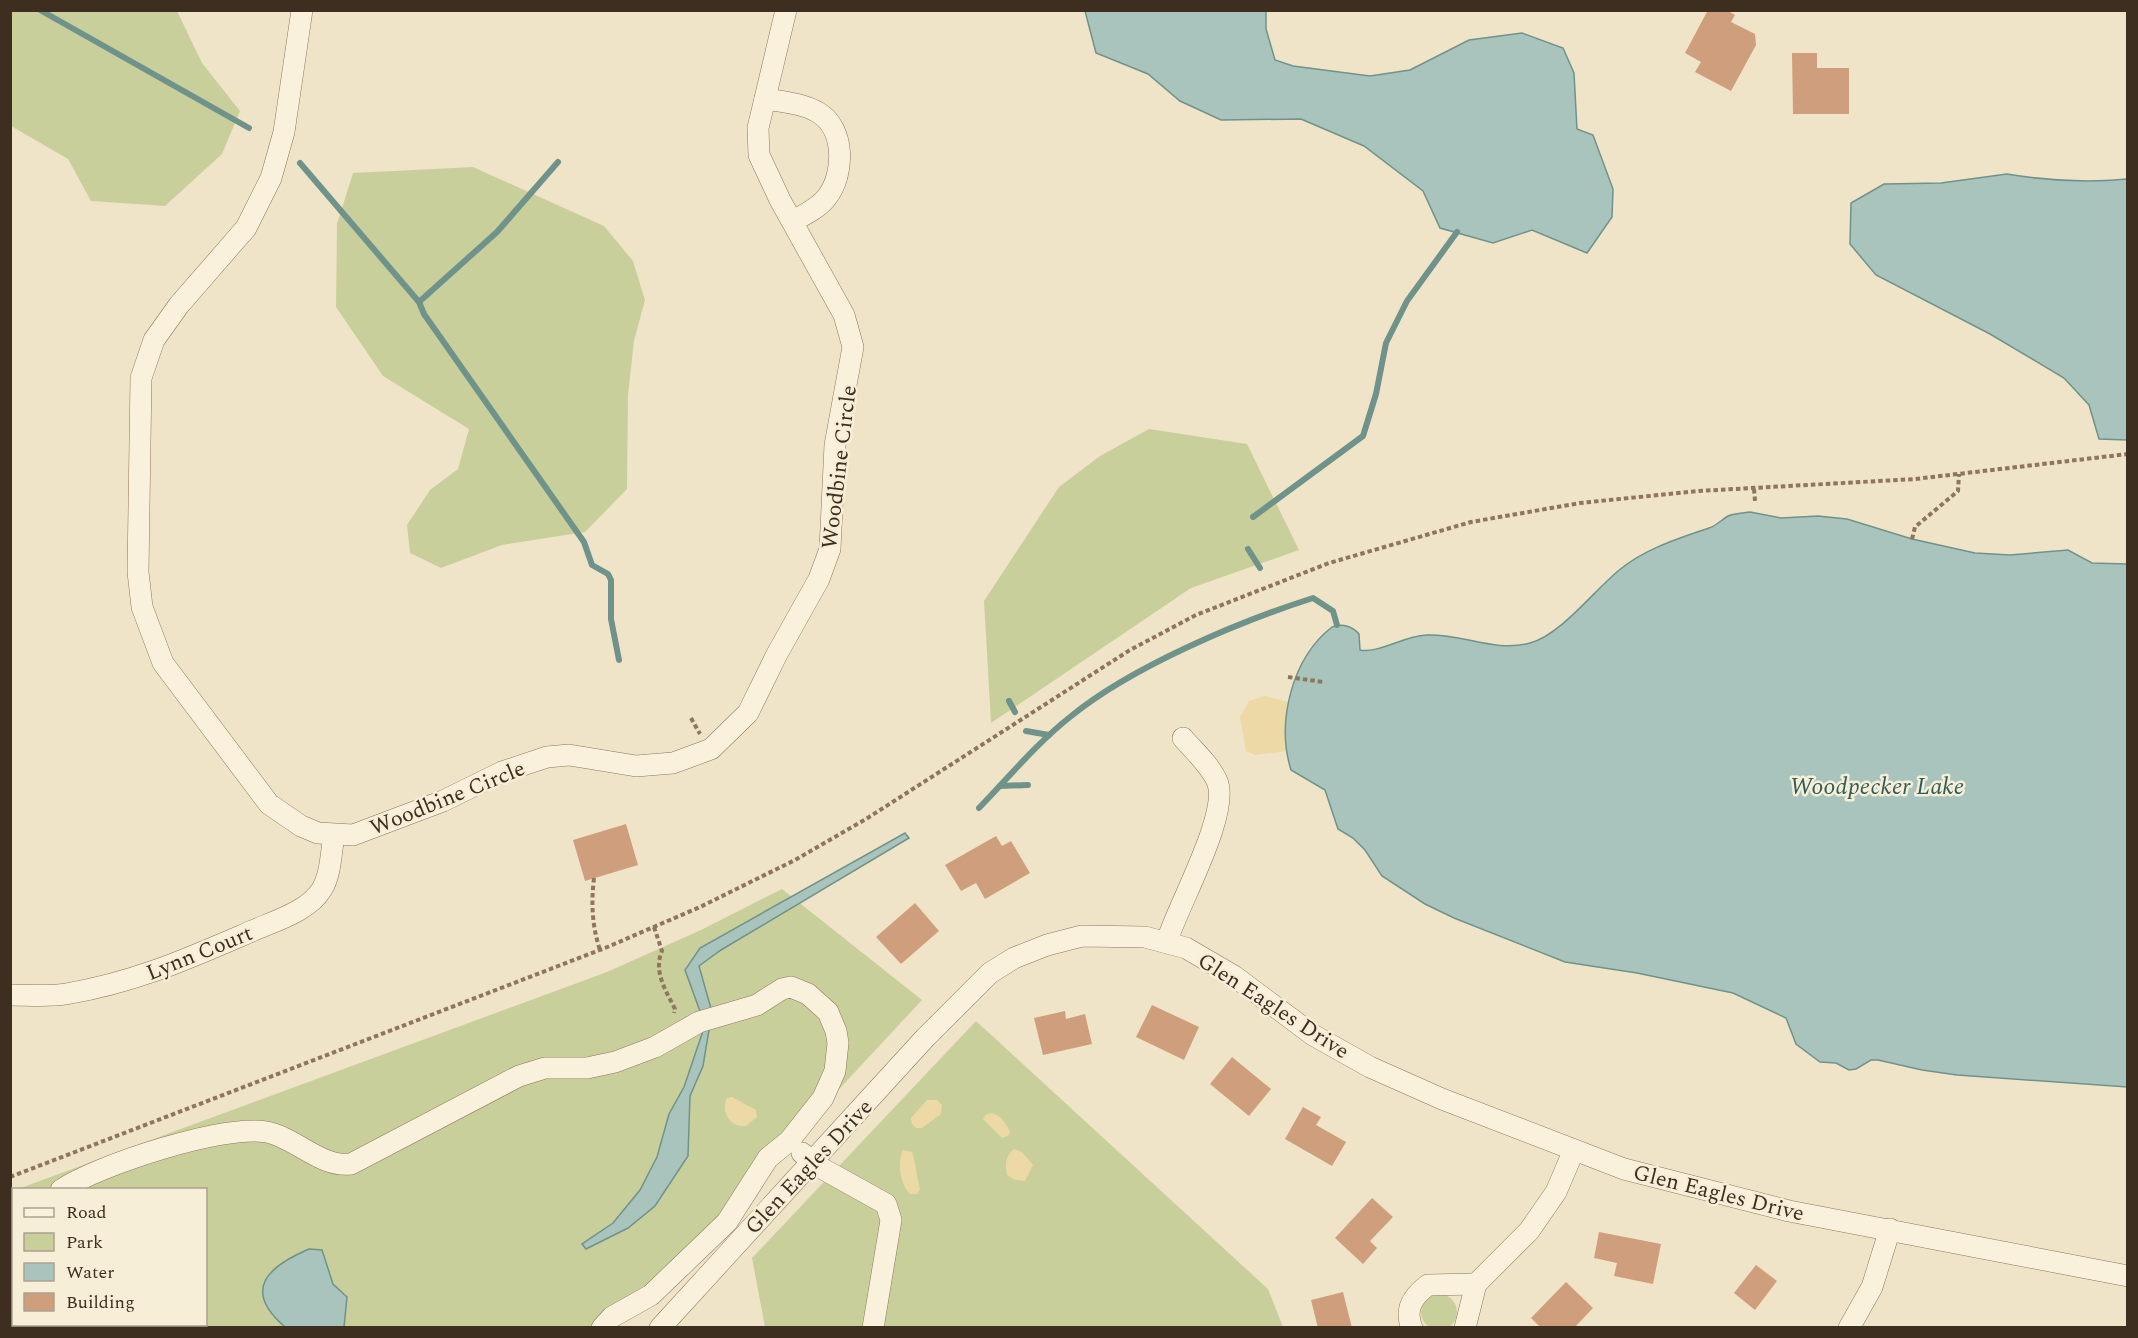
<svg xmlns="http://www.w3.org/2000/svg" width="2138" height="1338" font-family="Spectral,serif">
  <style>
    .green { fill: #c9cf9b }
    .sand { fill: #ecd9a5 }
    .water { fill: #a9c4bc; stroke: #6f938a; stroke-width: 1.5 }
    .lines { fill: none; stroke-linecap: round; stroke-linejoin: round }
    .stream { stroke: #6f938a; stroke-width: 6 }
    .building { fill: #cf9f7d }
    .minor-casing { stroke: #8d765c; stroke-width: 22 }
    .path { stroke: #8d765c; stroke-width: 4; stroke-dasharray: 4.5 3; stroke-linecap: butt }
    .minor { stroke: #faf1dc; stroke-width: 21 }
    .labels { text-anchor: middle; stroke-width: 5; stroke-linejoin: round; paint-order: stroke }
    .street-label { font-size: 22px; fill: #3d2e20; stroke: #f7eed8 }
    .water-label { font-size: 24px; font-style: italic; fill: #2f5d5a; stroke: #f7eed8 }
  </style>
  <rect width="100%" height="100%" fill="#f0e4c8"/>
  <g class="green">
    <polygon points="11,10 177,11 202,63 240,111 222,154 165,206 91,201 68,159 11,126"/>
    <polygon points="473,167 604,226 633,261 645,300 634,341 628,395 627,489 585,532 502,545 441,568 410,553 407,525 430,490 458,469 469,429 383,376 336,307 337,224 353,173"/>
    <polygon points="1149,429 1247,444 1299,550 1191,588 991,723 984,601 1059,487 1100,456"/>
    <polygon points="782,889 922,1000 618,1327 11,1327 10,1192 13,1191 14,1324 206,1324 206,1190 18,1189 607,972 701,930"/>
    <polygon points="976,1021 1268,1289 1283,1327 765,1327 752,1258"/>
    <circle cx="1439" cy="1312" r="18"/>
  </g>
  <g class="sand">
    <polygon points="1265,696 1288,702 1288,751 1255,755 1246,751 1240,717 1249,701"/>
    <path d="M732 1097 756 1110 757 1117 746 1126C730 1128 720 1111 727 1098Z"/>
    <polygon points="927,1100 937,1100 942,1105 941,1114 922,1128 916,1128 912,1124 911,1118"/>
    <path d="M991 1113C1002 1116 1005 1122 1010 1132L1008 1136 1002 1138 983 1119 986 1115Z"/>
    <path d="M1014 1149 1022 1152 1033 1165 1025 1181 1015 1180 1007 1175C1005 1164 1005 1157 1014 1149Z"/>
    <path d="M903 1150 912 1152C916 1164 916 1175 920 1189L917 1194H910C900 1184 897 1162 903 1150Z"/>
  </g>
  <g class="water">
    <polygon points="1085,11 1266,11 1266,29 1275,60 1293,66 1370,76 1410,70 1469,40 1522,33 1563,48 1574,73 1577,129 1593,135 1613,189 1612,217 1587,253 1532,230 1493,243 1440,228 1423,191 1364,146 1301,119 1221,120 1180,101 1148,74 1096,53"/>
    <path d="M2007 174C2048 181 2085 183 2127 179V440L2099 439 2089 405 2064 378 1990 334 1876 275 1850 244 1851 203 1884 184 1941 183Z"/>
    <path d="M1750 512 1781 518 1818 516 1847 519 1912 539 1975 553 2010 555 2068 550 2092 563 2127 564V1087L1957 1075 1922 1070 1878 1060H1871L1856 1069 1849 1070 1836 1063 1820 1062 1796 1044 1786 1018 1733 993 1637 973 1565 962 1454 918 1425 904 1382 876 1365 850 1353 838 1338 829 1325 790 1291 770C1276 722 1292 658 1332 627 1342 623 1352 626 1359 634L1360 650C1377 654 1404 636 1426 635 1461 633 1495 653 1530 643 1560 635 1593 592 1618 571 1644 549 1677 539 1709 528 1716 526 1721 520 1728 516 1734 513 1743 513 1750 512Z"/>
    <polygon points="905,833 909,838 721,950 699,966 712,1012 703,1066 690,1096 688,1156 655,1206 628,1228 586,1249 582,1244 613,1223 640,1190 657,1157 669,1114 684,1087 705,1025 685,970 700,948"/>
    <polygon points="11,1249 13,1250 14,1302 11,1304"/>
    <path d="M309 1249 322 1250 333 1284 347 1297 344 1327H285C242 1290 267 1267 309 1249Z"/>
  </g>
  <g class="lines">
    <g class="stream">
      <polyline points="40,10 249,128"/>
      <polyline points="300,163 419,302 424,314 584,542 592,565 608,574 611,580 611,619 619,660"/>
      <polyline points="419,302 497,232 558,162"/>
      <polyline points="1253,517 1363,436 1376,394 1386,343 1407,301 1457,232"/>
      <polyline points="1248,549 1260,568"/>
      <polyline points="1009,701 1015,712"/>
      <polyline points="1026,731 1049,735"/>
      <polyline points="1000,786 1028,785"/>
      <path d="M979 808C1009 777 1036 744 1070 717 1131 667 1238 622 1313 598L1333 611 1337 625"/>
    </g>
  </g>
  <g class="building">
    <polygon points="1708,10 1727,10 1735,15 1731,22 1755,34 1756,45 1731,91 1695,72 1701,62 1685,53"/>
    <polygon points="1792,53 1817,53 1817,68 1849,68 1849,114 1793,114"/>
    <polygon points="626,824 638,865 585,881 573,840"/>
    <polygon points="996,836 1002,846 1011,841 1030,873 985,899 976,883 961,891 945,865"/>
    <polygon points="915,903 939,931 901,964 876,937"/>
    <polygon points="1152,1005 1199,1027 1184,1060 1136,1037"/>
    <polygon points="1065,1011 1066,1019 1085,1014 1092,1044 1043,1055 1034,1018"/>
    <polygon points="1232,1057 1271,1089 1249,1116 1210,1084"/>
    <polygon points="1303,1107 1321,1117 1316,1125 1346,1142 1332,1166 1285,1139"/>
    <polygon points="1372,1198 1393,1217 1370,1241 1377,1248 1363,1264 1335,1238"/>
    <polygon points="1599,1232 1661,1244 1653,1284 1614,1276 1617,1263 1594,1258"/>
    <polygon points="1756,1265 1777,1281 1755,1310 1734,1293"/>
    <polygon points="1566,1282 1593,1308 1574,1328 1541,1328 1531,1318"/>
    <polygon points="1343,1292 1352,1328 1318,1328 1311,1300"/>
  </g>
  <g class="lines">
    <g class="minor-casing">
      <g id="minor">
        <polyline points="302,10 284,132 271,178 246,228 179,305 154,340 141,378 138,572 142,607 163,663 269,804 301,826 318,833 353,835 443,801 502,772 547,757 569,755 636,766 673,763 711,749 748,713 777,654 819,579 830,549 835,445 853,347 844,315 780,200 759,155 758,128 786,10"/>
        <path d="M765 99C782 102 803 103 819 113 845 129 845 174 827 197 819 208 804 215 793 221"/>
        <path d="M1167 941C1178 905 1231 812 1217 781 1210 765 1194 751 1183 738"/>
        <path d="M10 995C28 995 48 997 66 994 136 982 187 959 252 931 275 921 309 911 322 889 331 874 331 852 334 835"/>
        <polyline points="802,1153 823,1169 886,1204 891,1220 873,1328"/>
        <path d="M61 1190C98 1165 224 1124 267 1132 296 1138 321 1168 351 1164L519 1076 545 1068H587L615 1062 655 1047 699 1022 757 1005 782 989 791 987 808 994 828 1012 836 1031 838 1043 835 1071 823 1098 789 1141 768 1158 727 1222 651 1295 612 1317 602 1328"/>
        <polyline points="40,1324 42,1328"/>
        <polyline points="660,1328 925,1038 990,973 1014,958 1047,945 1082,936 1145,937 1186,948 1234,976 1313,1035 1370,1067 1442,1099 1624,1169 1789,1211 2128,1276"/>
        <path d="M1412 1328C1404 1309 1413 1296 1428 1285L1476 1284"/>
        <polyline points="1465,1328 1476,1284 1529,1231 1556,1192 1574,1150"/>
        <polyline points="1849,1328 1872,1287 1890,1229"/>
      </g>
    </g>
    <g class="path">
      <polyline points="1754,489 1755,501"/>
      <polyline points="1912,539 1915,527 1958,491 1959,474"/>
      <polyline points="1288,677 1323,682"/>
      <polyline points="691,718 700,734"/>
      <path d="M594 878C591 903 592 926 600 950"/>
      <path d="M654 927 662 951C653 971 666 991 675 1009L674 1013"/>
      <polyline points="10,1177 605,948 700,907 795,860 866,819 1130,650 1196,615 1329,563 1471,522 1580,503 1699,491 1915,479 2128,454"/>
    </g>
    <use href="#minor" class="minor"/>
  </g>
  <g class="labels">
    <g class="street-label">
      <text transform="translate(838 467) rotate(-83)" y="8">Woodbine Circle</text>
      <text transform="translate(447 797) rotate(-22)" y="8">Woodbine Circle</text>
      <text transform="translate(199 952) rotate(-22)" y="8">Lynn Court</text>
      <text transform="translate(1274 1005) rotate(33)" y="8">Glen Eagles Drive</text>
      <text transform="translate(808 1166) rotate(-47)" y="8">Glen Eagles Drive</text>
      <text transform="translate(1719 1192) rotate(14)" y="8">Glen Eagles Drive</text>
    </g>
    <g class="water-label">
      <text x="1877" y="794">Woodpecker Lake</text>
    </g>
  </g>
  <rect width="2138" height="1338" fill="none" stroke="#3d2e20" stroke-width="24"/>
  <rect x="12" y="1188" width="195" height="138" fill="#f7eed8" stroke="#ada18e" stroke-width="1.5"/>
  <rect x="24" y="1208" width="30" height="9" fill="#faf1dc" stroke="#ada18e" stroke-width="1.5"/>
  <text x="66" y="1218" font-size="18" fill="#3d2e20">Road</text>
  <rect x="24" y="1233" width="30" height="18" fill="#c9cf9b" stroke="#ada18e" stroke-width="1.5"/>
  <text x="66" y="1248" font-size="18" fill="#3d2e20">Park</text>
  <rect x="24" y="1263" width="30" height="18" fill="#a9c4bc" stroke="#ada18e" stroke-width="1.5"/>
  <text x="66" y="1278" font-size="18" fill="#3d2e20">Water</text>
  <rect x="24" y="1293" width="30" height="18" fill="#cf9f7d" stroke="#ada18e" stroke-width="1.5"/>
  <text x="66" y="1308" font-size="18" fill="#3d2e20">Building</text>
</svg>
